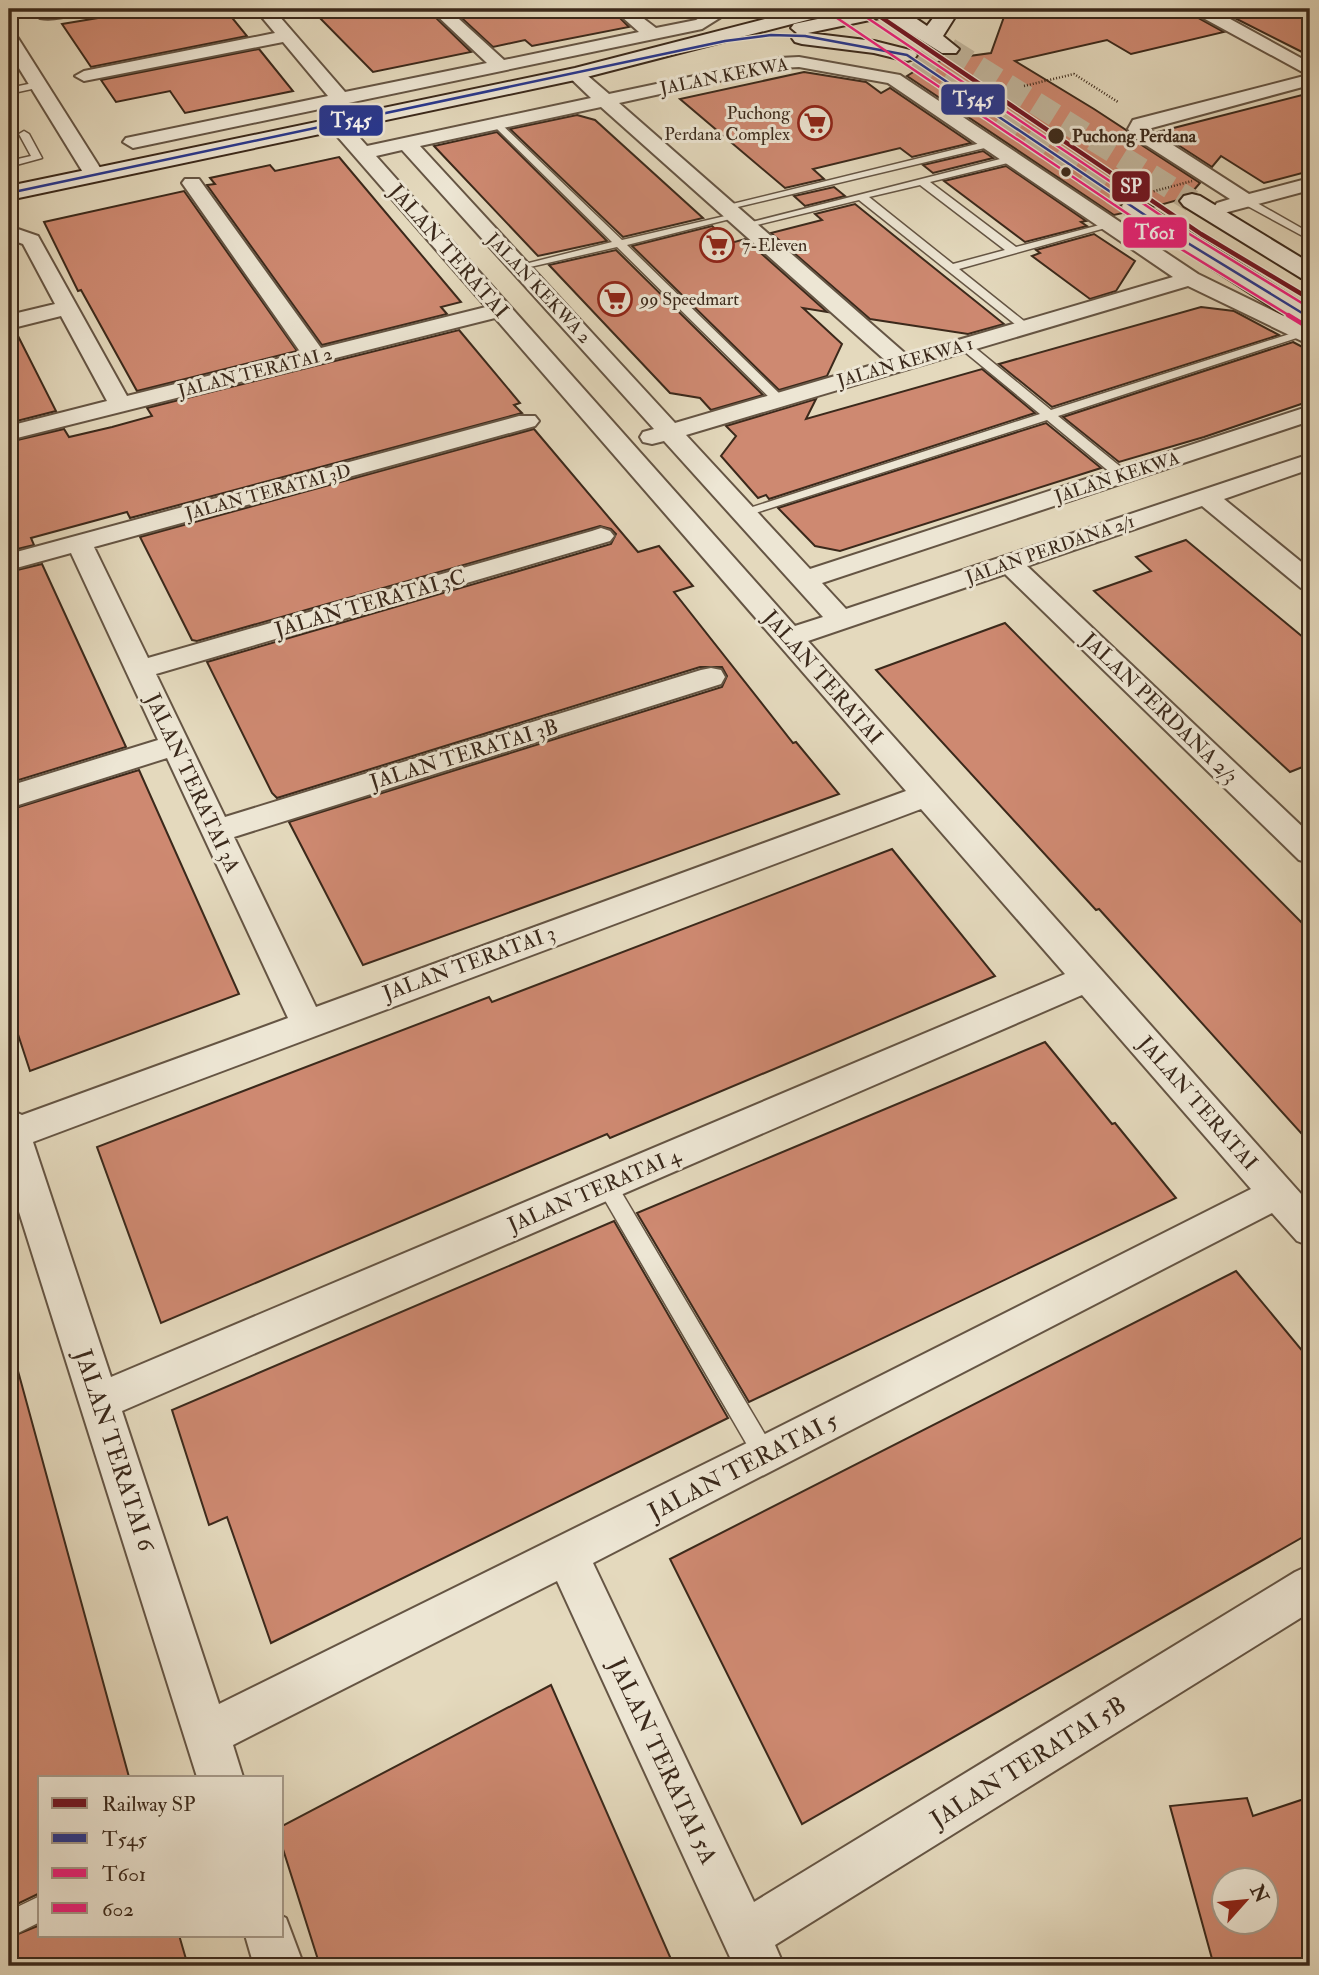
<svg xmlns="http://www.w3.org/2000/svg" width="1319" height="1975" font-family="'IM FELL Double Pica',serif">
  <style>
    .building { fill: #ce8971; stroke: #3b291b; stroke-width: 2; fill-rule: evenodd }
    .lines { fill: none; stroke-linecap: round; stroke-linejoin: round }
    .secondary-tunnel { stroke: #c2b69d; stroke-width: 23; stroke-dasharray: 23 11; stroke-linecap: butt }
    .lane-casing { stroke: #655544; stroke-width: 3 }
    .street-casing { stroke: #655544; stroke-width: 4 }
    .secondary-casing { stroke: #3b291b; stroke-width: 4 }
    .path { stroke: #3b291b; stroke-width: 2.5; stroke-dasharray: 1 2; stroke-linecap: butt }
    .lane { fill: #ede6d4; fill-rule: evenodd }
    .street { fill: #ede6d4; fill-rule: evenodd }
    .secondary { fill: #ede6d4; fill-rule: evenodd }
    .path-bridge { stroke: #3b291b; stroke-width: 2.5; stroke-dasharray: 1 2; stroke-linecap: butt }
    .bus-1-far1-casing { stroke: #ede6d4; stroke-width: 5 }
    .bus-1-casing { stroke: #ede6d4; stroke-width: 9 }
    .bus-2-far1-casing { stroke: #ede6d4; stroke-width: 5 }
    .bus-2-casing { stroke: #ede6d4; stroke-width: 9 }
    .bus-3-casing { stroke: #ede6d4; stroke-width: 5 }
    .bus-1-far1 { stroke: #283890; stroke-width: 2.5 }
    .bus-1 { stroke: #283890; stroke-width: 4.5 }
    .bus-2-far1 { stroke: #ed207b; stroke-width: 2.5 }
    .bus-2 { stroke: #ed207b; stroke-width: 4.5 }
    .bus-3 { stroke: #ed207b; stroke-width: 2.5 }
    .rail-1-casing { stroke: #ede6d4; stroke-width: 7 }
    .rail-1 { stroke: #721422; stroke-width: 4.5 }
    .stop-dot { fill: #3b291b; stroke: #ede6d4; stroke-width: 2.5 }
    .labels { text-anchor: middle; stroke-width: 6; stroke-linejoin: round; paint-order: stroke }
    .far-street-label { font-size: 18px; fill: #3b291b; stroke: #ede6d4 }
    .far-poi-label { font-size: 18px; fill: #3b291b; stroke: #ede6d4; text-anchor: start }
    .far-stop-label { font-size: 18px; font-weight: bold; fill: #3b291b; stroke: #ede6d4; text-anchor: start }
    .street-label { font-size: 21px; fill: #3b291b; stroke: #ede6d4 }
    .near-street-label { font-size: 24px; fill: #3b291b; stroke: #ede6d4 }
    .line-badge { stroke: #ede6d4; stroke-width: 2.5 }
    .badge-label { font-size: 19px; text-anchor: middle; font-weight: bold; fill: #fff }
  </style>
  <rect width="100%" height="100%" fill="#e4d9bd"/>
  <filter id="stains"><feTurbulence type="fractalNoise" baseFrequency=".00286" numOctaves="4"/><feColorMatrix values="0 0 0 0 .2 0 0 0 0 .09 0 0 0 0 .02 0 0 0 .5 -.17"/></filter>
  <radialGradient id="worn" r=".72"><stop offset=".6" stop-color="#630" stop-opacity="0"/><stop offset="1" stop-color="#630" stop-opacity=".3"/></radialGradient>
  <g class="building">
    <polygon points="152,9 225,9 247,36 91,67 62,24"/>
    <polygon points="311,9 427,9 471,52 373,72"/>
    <polygon points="452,9 611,9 629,27 532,46 525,40 493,47"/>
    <polygon points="1028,9 1189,9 1193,15 1224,32 1131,54 1107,40 1015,61 1094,109 1126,130 1134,140 1200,183 1193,191 1183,193 1178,200 1153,207 1134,197 1124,199 1118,207 1123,213 1114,215 907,76 920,68 947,59 991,53 1005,14"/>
    <polygon points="1217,9 1292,9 1310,18 1310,56"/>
    <polygon points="259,49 293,91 185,113 170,91 116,102 101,80"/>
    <polygon points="804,72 866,82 881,93 890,88 971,143 912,157 900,148 813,169 824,179 785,188 680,99"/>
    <polygon points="1310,93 1310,171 1264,183 1221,156 1212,167 1158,132"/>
    <polygon points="577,115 595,120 703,218 623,237 510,129"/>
    <polygon points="497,132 607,241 538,256 434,146"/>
    <polygon points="983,151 993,158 933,173 923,165"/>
    <polygon points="339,157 461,302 441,307 447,314 322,345 207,185 215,184 210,178 270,165 275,171"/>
    <polygon points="1006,166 1086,221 1081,222 1087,226 1025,242 944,181"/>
    <polygon points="834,187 845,196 805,206 794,196"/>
    <polygon points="184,191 297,351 137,391 81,290 78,291 44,222"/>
    <polygon points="855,204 923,259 1004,324 968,334 870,319 771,233 822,220 815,214"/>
    <polygon points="712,226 731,243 745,239 827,312 803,308 842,344 827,376 779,390 632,246"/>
    <polygon points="1094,234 1135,261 1116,291 1090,299 1032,256 1040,253 1036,250"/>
    <polygon points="616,250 763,395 711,410 700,398 670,393 549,265"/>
    <polygon points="1201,307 1234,311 1279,335 1052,407 999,364"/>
    <polygon points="15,330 56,411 9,423 9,331"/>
    <polygon points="459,330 520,403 514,405 522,413 130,518 127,512 31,538 34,545 9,551 9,442 64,429 69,437 112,427 152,416 147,408"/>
    <polygon points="1293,342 1310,351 1310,401 1204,437 1119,462 1063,417"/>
    <polygon points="982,369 1035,413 769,499 766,495 758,498 721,456 736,436 726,426 816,399 806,419"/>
    <polygon points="1046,423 1101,468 840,551 815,546 778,508"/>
    <polygon points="534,429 638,552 659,546 693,586 674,592 793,743 796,742 839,794 363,965 289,822 722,687 727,676 722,667 700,667 277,798 272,793 207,662 611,544 616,534 611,529 600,526 197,641 192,640 140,537"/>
    <polygon points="1186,540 1310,643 1310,764 1290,772 1094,591 1151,571 1136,557"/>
    <polygon points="42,564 126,747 9,783 9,572"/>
    <polygon points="1005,623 1310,931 1310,1143 1099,909 1096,910 876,670"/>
    <polygon points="139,770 239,994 30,1071 9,1007 9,810"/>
    <polygon points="892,849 995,976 610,1138 607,1134 161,1323 97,1147 489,997 492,1002"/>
    <polygon points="1045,1042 1112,1124 1115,1123 1176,1198 749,1402 637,1213"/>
    <polygon points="614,1221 728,1418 271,1643 227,1517 209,1525 172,1410"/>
    <polygon points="1236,1271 1310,1360 1310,1533 802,1824 670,1559"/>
    <polygon points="18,1371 129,1777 40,1777 40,1893 9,1908 9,1372"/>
    <polygon points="551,1685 674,1966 320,1966 282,1846 282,1826"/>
    <path d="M1310 1797V1966H1214L1170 1806 1247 1798 1253 1816ZM1224 1880H1266V1922H1224Z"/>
    <polygon points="40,1925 40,1935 179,1935 188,1966 20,1966 13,1936"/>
  </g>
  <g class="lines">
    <g class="secondary-tunnel">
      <polyline points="949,49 1192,201"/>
      <polyline points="915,60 1133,207"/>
    </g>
    <g class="lane-casing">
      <g id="lane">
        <polygon points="38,82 43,85 41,87 9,94 9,88"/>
        <polygon points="498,121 622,240 738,213 738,217 627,245 783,397 783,403 775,403 617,247 517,270 517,266 612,242 494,126 493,124"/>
        <polygon points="24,131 29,134 42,158 9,167 9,161 31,156 19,134"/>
        <polygon points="989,141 993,142 993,146 725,210 720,207"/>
        <path d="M1012 156 1016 157V161L930 182 1016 247 1111 222 1116 225 959 269 1029 325V329H1021L859 200 745 228 740 225ZM920 185 1005 250 953 264 869 197Z"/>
        <polygon points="1242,199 1250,199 1310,233 1310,240 1242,203"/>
        <polygon points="1299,331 1309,334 1058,416 1127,472 1127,478 1117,478 1047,420 749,515 739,515 737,512 1040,414 960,348 960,342 968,342 1051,410"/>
        <polygon points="606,1176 613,1178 773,1448 776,1455 773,1462 765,1465 757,1462 599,1190 596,1184 599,1178"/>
        <polygon points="40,1896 40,1922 16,1934 9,1931 9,1911"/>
      </g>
    </g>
    <g class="street-casing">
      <g id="street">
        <path d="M47 9H81C73 17 51 20 40 18L37 14 40 10Z"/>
        <polygon points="255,9 273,9 345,92 487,63 430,9 448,9 504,60 639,32 613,9 631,9 656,28 696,20 714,9 734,9 702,29 133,148 123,142 126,138 328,96 283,42 84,81 75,76 84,71 275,33"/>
        <polygon points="1192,9 1212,9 1310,63 1310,85 1148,129 1249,194 1310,178 1310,190 1224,213 1217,211 1214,207 1217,203 1230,199 1135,138 1128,129 1133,120 1308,75 1194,13"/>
        <polygon points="9,33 18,38 104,174 101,178 87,178 84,174 9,52"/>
        <path d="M799 57 900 75 1198 274 1310 329V345L1188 286 686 435 810 569 1310 406V421L822 583 846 609 1310 454V469L1224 499 1310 569V590L1301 588 1202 506 1027 566 1310 834V863L1299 860 1005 574 808 641 1310 1204V1246L1297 1241 1272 1213 593 1563 754 1902 1295 1572 1310 1565V1612L775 1945 784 1966H734L557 1581 233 1745 243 1777H197L9 1180V1109L22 1115 288 1018 167 758 9 808V786L158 740 71 553 9 570V554L519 416H535L539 421 535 426 94 547 148 658 592 531 601 528 610 531 614 536 610 541 156 674 225 817 701 670 711 668 721 670 725 677 721 684 234 837 316 1007 906 791 495 318 9 440V426L107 401 61 316 9 329V315L55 304 23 244 9 239V226L38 236 127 396 301 353 182 183 185 179H199L321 348 486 307 330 128 328 124 330 120H344L367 146 591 98 566 74 575 69 581 70 609 94 779 58ZM799 67 888 83 1173 277 907 355 619 103 779 68ZM601 107 886 361 675 423 420 146ZM402 150 654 429 643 432 640 437 643 442 652 444 664 441 823 617 795 626 376 156ZM921 809 1065 974 111 1377 33 1142ZM1082 995 1251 1189 751 1441 219 1704 122 1411Z"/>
        <polygon points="282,1916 286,1918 304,1966 254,1966 245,1935 282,1935"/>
      </g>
    </g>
    <g class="secondary-casing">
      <g id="secondary">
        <polygon points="804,9 837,9 834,13 575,80 9,200 9,186 575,68"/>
        <polygon points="865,9 902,9 927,26 940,9 960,9 943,36 959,49 956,53 942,53 884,17 808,33 874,41 914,51 917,55 914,59 907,61 874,53 802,44 795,42 792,38 797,33 791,28 794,24"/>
        <polygon points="1192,194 1200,196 1310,263 1310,280 1301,278 1184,206 1180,201 1184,196"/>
        <polygon points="1133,200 1141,202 1310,308 1310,326 1281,313 1125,212 1121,207 1125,202"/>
      </g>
    </g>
    <polyline class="path" points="1024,86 1074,74 1118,102"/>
    <use href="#lane" class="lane"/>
    <use href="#street" class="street"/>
    <use href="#secondary" class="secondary"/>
    <polyline class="path-bridge" points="1122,208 1114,202 1192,181"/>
    <g class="bus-1-far1-casing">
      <polyline id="bus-1-far1" points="9,193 725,41 771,35 805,36 907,55 1173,234 1307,316"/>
    </g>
    <g class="bus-1-casing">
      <polyline id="bus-1" points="1304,315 1310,318"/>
    </g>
    <g class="bus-2-far1-casing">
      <polyline id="bus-2-far1" points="834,16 1168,241 1290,316"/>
    </g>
    <g class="bus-2-casing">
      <polyline id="bus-2" points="1288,315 1306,326"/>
    </g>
    <g class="bus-3-casing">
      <polyline id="bus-3" points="854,9 1178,227 1310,308"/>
    </g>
    <use href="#bus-1-far1" class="bus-1-far1"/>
    <use href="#bus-1" class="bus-1"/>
    <use href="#bus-2-far1" class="bus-2-far1"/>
    <use href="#bus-2" class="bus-2"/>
    <use href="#bus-3" class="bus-3"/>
    <g class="rail-1-casing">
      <polyline id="rail-1" points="869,9 1201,234 1310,299"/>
    </g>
    <use href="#rail-1" class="rail-1"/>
  </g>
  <defs>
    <g id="supermarket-ring" transform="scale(1.75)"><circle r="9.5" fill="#ede6d4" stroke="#8f2418" stroke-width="1.5"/><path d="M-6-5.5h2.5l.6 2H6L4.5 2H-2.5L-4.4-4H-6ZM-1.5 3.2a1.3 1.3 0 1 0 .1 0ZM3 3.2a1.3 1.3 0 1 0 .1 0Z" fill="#8f2418"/></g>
  </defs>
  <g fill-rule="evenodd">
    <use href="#supermarket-ring" x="815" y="123"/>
    <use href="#supermarket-ring" x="717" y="245"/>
    <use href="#supermarket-ring" x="615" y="299"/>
  </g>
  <g class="stop-dot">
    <circle cx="1056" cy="136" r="9"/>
    <circle cx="1066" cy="172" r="6"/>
  </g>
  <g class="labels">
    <g class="far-street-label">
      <text transform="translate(724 76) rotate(-11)" y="6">JALAN KEKWA</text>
      <text transform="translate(539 288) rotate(47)" y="6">JALAN KEKWA 2</text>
      <text transform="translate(905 362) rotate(-16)" y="6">JALAN KEKWA 1</text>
      <text transform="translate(255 372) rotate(-14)" y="6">JALAN TERATAI 2</text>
      <text transform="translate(1117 477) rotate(-18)" y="6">JALAN KEKWA</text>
      <text transform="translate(268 492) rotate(-15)" y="6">JALAN TERATAI 3D</text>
      <text transform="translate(1050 549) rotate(-19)" y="6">JALAN PERDANA 2/1</text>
    </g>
    <g class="far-poi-label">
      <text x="790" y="119" text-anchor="end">Puchong<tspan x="790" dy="21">Perdana Complex</tspan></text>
      <text x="742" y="251">7-Eleven</text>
      <text x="640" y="305">99 Speedmart</text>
    </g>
    <g class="far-stop-label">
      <text x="1072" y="142">Puchong Perdana</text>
    </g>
    <g class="street-label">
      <text transform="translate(449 251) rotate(49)" y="7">JALAN TERATAI</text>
      <text transform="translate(370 603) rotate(-16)" y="7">JALAN TERATAI 3C</text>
      <text transform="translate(823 677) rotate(49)" y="7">JALAN TERATAI</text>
      <text transform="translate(1160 708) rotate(44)" y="7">JALAN PERDANA 2/3</text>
      <text transform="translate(464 754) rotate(-17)" y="7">JALAN TERATAI 3B</text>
      <text transform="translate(193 783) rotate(65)" y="7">JALAN TERATAI 3A</text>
      <text transform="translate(469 963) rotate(-20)" y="7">JALAN TERATAI 3</text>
      <text transform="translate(1198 1103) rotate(49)" y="7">JALAN TERATAI</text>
      <text transform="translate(594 1190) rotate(-23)" y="7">JALAN TERATAI 4</text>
    </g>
    <g class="near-street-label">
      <text transform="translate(115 1450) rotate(72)" y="8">JALAN TERATAI 6</text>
      <text transform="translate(743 1466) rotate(-27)" y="8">JALAN TERATAI 5</text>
      <text transform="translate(663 1761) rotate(65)" y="8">JALAN TERATAI 5A</text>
      <text transform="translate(1028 1762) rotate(-32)" y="8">JALAN TERATAI 5B</text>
    </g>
  </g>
  <g class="line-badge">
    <rect x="940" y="83" width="66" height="33" rx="7" fill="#283890"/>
    <rect x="318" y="104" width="66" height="33" rx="7" fill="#283890"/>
    <rect x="1111" y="170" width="40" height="33" rx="7" fill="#721422"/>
    <rect x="1122" y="216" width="66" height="33" rx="7" fill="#ed207b"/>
  </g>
  <g class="badge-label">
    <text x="973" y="106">T545</text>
    <text x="351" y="127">T545</text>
    <text x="1131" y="193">SP</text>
    <text x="1155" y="239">T601</text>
  </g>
  <rect width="1319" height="1975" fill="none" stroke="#e4d9bd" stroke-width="35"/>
  <rect x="10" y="10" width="1298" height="1954" fill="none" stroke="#3b291b" stroke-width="3.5"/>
  <rect x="18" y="18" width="1284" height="1940" fill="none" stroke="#3b291b" stroke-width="2"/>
  <rect x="38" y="1776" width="245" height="161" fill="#ede6d4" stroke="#a69a8a" stroke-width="2"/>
  <rect x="52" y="1798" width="35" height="10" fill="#721422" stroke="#a69a8a" stroke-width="2"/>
  <text x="102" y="1811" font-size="21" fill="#3b291b">Railway SP</text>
  <rect x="52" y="1833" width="35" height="10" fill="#283890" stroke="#a69a8a" stroke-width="2"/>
  <text x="102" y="1846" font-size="21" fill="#3b291b">T545</text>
  <rect x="52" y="1868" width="35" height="10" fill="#ed207b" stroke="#a69a8a" stroke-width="2"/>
  <text x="102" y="1881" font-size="21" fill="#3b291b">T601</text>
  <rect x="52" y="1903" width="35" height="10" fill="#ed207b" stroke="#a69a8a" stroke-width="2"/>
  <text x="102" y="1916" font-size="21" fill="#3b291b">602</text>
  <g transform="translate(1245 1901) rotate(63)"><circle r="33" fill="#ede6d4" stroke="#a69a8a" stroke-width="2"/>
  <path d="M0-5L12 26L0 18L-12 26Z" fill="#8f2418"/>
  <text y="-10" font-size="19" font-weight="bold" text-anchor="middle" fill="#3b291b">N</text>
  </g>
  <rect width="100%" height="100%" filter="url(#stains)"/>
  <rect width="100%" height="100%" fill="url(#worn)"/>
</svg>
